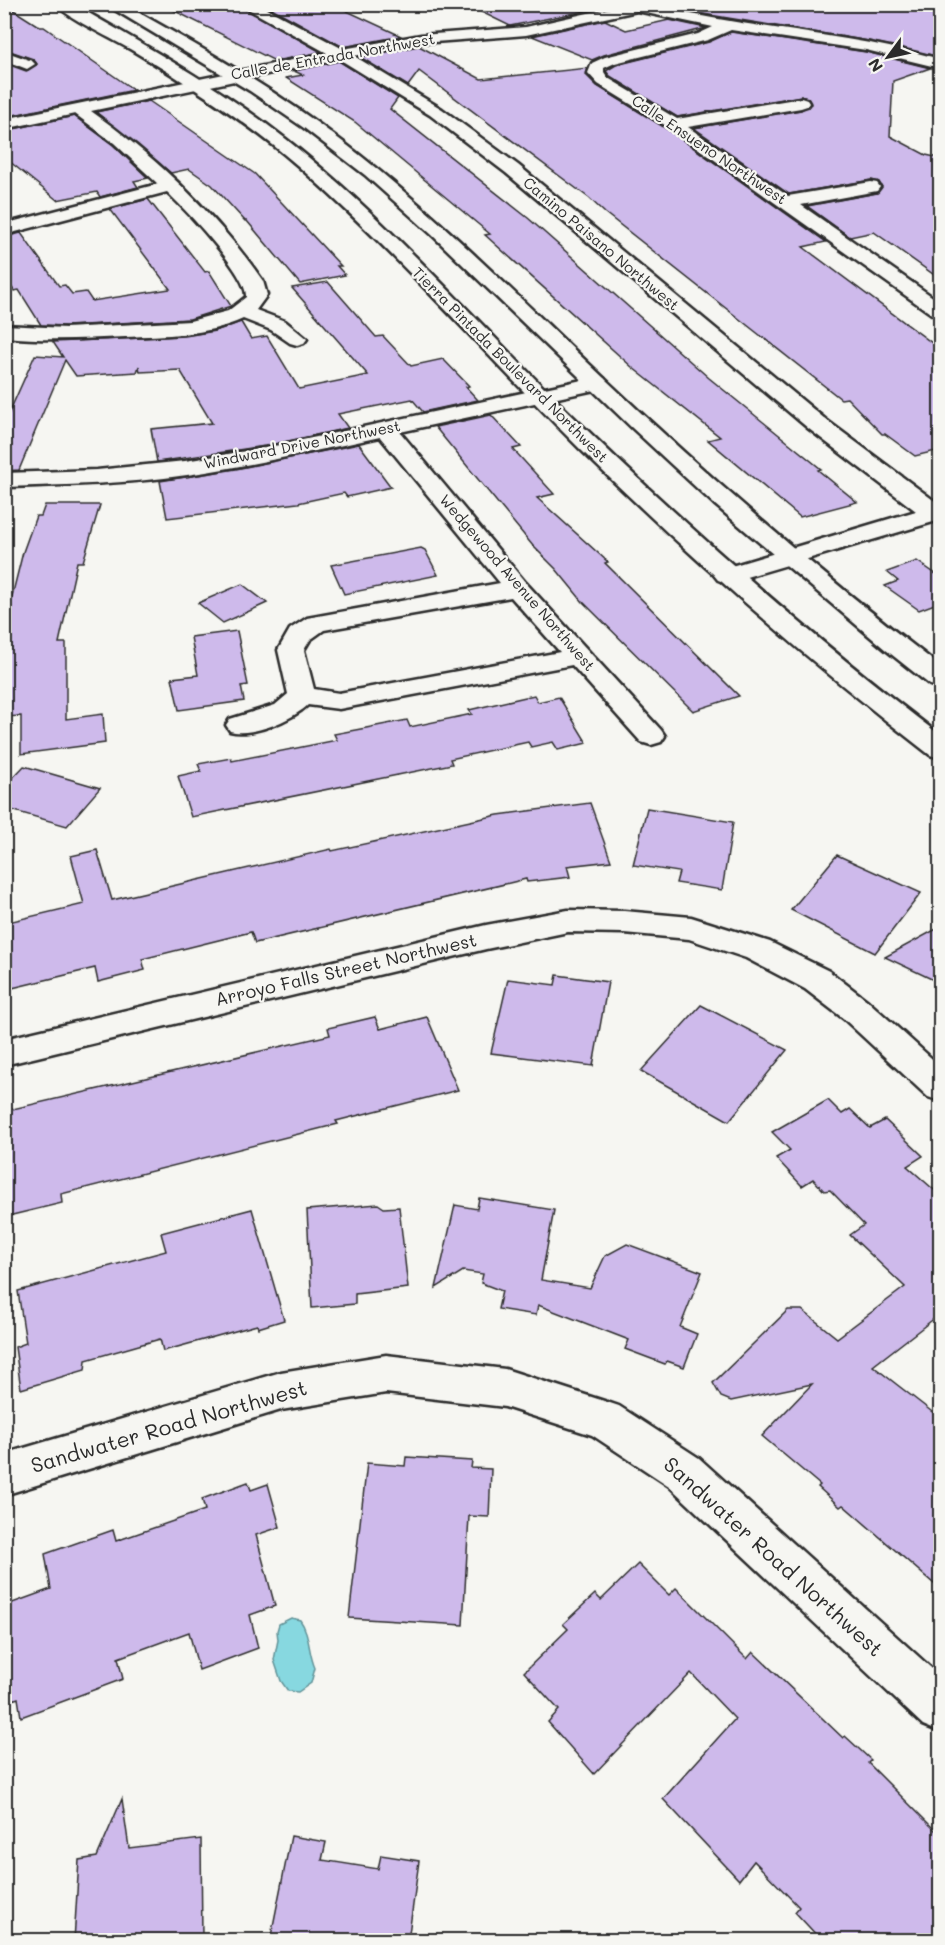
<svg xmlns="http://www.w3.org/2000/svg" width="945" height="1945" font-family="Mali,sans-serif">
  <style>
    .water { fill: #87d8e0; stroke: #629398; stroke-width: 1.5 }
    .building { fill: #cebaeb; stroke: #2b2b2b; stroke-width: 1.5 }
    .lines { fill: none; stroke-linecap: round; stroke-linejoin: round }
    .minor-casing { stroke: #2b2b2b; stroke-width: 5 }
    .major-casing { stroke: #2b2b2b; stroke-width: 5 }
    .minor { fill: #f6f6f2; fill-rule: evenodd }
    .major { fill: #f6f6f2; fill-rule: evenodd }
    .labels { text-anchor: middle; stroke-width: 4.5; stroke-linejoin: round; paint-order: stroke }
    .far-street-label { font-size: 15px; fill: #2b2b2b; stroke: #f6f6f2 }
    .street-label { font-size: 18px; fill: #2b2b2b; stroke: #f6f6f2 }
    .near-street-label { font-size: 21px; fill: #2b2b2b; stroke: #f6f6f2 }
  </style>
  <rect width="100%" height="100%" fill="#f6f6f2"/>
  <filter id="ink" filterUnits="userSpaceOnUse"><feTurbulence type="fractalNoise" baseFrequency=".0167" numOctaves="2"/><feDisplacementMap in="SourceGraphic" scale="12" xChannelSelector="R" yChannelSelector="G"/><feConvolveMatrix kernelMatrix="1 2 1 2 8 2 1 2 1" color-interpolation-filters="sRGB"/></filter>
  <g filter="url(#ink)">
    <path class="water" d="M291 1618 300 1620C310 1633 308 1653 315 1668L311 1683 298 1692 288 1691 281 1681 274 1660 278 1640 277 1631 279 1624Z"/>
    <g class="building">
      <polygon points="4,4 40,27 44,27 134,90 4,117 4,63 26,71 37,64 33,59 4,49"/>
      <polygon points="161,4 237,4 321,52 275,61"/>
      <polygon points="264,4 332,4 401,36 343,47"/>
      <polygon points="465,4 569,4 585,11 510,26"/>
      <polygon points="695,4 906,4 940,9 940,57 869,41 685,11"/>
      <polygon points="605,20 626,30 669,20 706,28 604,55 592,60 532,36"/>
      <polygon points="731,32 866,52 930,68 893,81 890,136 926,155 940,158 940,279 874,232 850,237 807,206 877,193 882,187 879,182 871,180 789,194 694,128 801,110 811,104 808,98 801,96 677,117 610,76 606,71 616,65 709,42"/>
      <polygon points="419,46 481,79 588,68 586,75 597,86 667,129 826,242 803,247 940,349 940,450 915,456 885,434 882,434 847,398 841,399 605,213 589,198 419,71 408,86 360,57"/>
      <polygon points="339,61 398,98 390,109 528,218 709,378 821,469 818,470 857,502 800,517 708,440 720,437 633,368 485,235 490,234 355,122 286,78 303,75 294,71"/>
      <polygon points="149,101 255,174 341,266 337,266 345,275 300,284 247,221 245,221 212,185 189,169 171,173 96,112"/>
      <polygon points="74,116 113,145 148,178 134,181 138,187 100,197 97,192 57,200 4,157 4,131"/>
      <polygon points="148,199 205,272 209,271 231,306 190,319 66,326 41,325 19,290 14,291 4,275 4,237 21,233 59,286 65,285 72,294 86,292 92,301 170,289 110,209"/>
      <polygon points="328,282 376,337 383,336 411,366 443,359 469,386 466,387 478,400 423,412 412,399 338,414 348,428 265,446 157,462 151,429 212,423 180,370 140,372 139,366 137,372 76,376 65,360 19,470 4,471 4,424 35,355 63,357 53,342 185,336 215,331 241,322 251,339 267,336 299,389 368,375 292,288"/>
      <polygon points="491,415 521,447 513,449 554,494 537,498 608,562 605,563 739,696 693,711 583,602 556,569 533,546 435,427"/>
      <polygon points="359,444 391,487 347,497 344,493 298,503 167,518 160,481 236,469"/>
      <polygon points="45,505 100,505 83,562 77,562 59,643 66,643 66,719 103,714 105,743 21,754 21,716 4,717 4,628 23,552 36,516 41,516"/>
      <polygon points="421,548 425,550 438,575 344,594 331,565"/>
      <polygon points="917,561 940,577 940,602 919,610 885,586 898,581 887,572"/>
      <polygon points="242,584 267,603 223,623 198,603"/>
      <polygon points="237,631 248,685 241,686 244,701 179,710 172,678 198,675 191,637"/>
      <polygon points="534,695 538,702 559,697 587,743 558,750 553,742 531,747 528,742 450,759 452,764 191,817 178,776 201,771 198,764 231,758 232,761 337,740 334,734 366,728 407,720 410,727 472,714 469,710"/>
      <polygon points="24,766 100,788 67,826 4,808 4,787"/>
      <polygon points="590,803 611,861 567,866 570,877 527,882 526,879 255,943 251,932 142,959 145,970 98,982 95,968 4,990 4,923 84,904 71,856 97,850 112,900 331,849 332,851 498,815"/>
      <polygon points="647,808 733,822 722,890 676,883 679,872 633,865"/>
      <polygon points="837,855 921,893 875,953 791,910"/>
      <polygon points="940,927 940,983 885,957"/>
      <polygon points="557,975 608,982 593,1066 491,1053 508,979 555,985"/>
      <polygon points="701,1005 787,1050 729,1121 641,1071"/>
      <polygon points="375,1017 380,1029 427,1017 458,1090 336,1121 338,1124 61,1194 62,1203 4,1217 4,1111 330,1035 328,1028"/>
      <polygon points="828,1100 842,1114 850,1109 870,1128 885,1120 923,1156 907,1166 940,1195 940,1314 873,1366 940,1418 940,1589 843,1505 840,1507 818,1487 820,1485 762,1436 812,1384 731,1401 721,1397 713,1383 788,1310 802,1310 837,1338 905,1287 850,1235 864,1225 830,1190 824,1191 813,1179 802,1186 776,1158 790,1150 772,1132"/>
      <polygon points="479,1198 554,1210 541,1280 590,1288 605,1256 627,1244 702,1272 680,1327 697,1334 684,1367 667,1361 665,1364 625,1349 629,1340 538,1305 536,1315 498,1309 502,1291 481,1283 483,1274 463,1271 436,1288 455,1205 477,1209"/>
      <polygon points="378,1204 384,1208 399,1207 408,1288 355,1294 355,1304 312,1308 307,1210"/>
      <polygon points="252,1209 284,1320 258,1328 257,1325 163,1351 160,1339 86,1360 85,1370 21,1389 15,1347 26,1343 18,1291 166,1251 161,1233"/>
      <polygon points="406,1457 472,1461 471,1468 491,1469 489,1517 469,1516 463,1625 349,1618 367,1463 405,1466"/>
      <polygon points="248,1482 251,1490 268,1484 280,1527 256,1535 275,1606 250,1615 258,1648 199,1670 189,1632 118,1658 123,1679 21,1717 18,1698 4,1703 4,1606 51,1589 45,1554 113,1530 116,1541 205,1510 202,1499"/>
      <polygon points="638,1564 669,1595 676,1588 747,1659 753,1652 843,1738 845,1736 871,1760 868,1763 940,1835 940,1941 822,1941 795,1912 799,1907 754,1861 739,1880 663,1799 735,1719 691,1673 594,1774 548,1722 559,1710 524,1672 568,1629 563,1624 595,1594 601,1600"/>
      <polygon points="122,1799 129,1848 201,1839 202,1941 74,1941 79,1860 97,1857"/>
      <polygon points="291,1836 326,1842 322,1860 378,1869 381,1855 419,1861 408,1941 270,1941"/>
    </g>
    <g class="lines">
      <g class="minor-casing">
        <g id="minor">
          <path d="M239 4H258L343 49 421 35 526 27 628 4H656L654 6C749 29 846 33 940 59V68L866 50 731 30 708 40 615 63 604 68V72L608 78 677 119 801 98 807 100 809 103 807 106 801 108 688 127 788 196 871 182 877 183 880 187 877 191 801 205 940 302V317L933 315 668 127 598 84 588 73 592 63 605 57 698 34 713 27 637 11 526 35 421 43 354 56 442 109 518 165 825 419 940 505V520L736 580 727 583 718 580 714 575 718 570 916 511 809 429 506 173 430 115 339 59 91 111C156 157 217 215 263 281L267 295 256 310 285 321 307 339 304 343 297 345 290 343 271 330 243 319C206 336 165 335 125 337 85 339 45 341 4 337V325L66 328 190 321 228 311 246 297C248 275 185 209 167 192L4 235V224L158 184 114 143 75 114 4 129V119L327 53Z"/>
          <polygon points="4,51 32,61 35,64 27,69 4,60"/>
          <path d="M596 377 604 378 607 383 604 388 400 432 526 583 661 730 665 736 661 742 651 745 641 742 572 665 339 709 308 705C292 720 252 737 230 731L226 725 230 719 275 705 288 694 278 650 290 629 307 618 500 583 380 437C316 451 252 465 187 475 127 484 66 485 4 487V473L97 470 185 461 265 448ZM511 597 560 652 339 693 314 689 304 650 310 640 324 630Z"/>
          <polygon points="568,910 624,911 691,917 770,942 829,971 868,1001 940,1066 940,1101 928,1097 844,1019 805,989 746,958 689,939 624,933 568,932 486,949 4,1065 4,1039 486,925"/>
          <polygon points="386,1355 505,1369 604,1401 619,1406 699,1458 940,1676 940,1732 923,1725 669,1486 592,1435 505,1407 386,1393 281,1410 4,1495 4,1454 281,1372"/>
        </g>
      </g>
      <g class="major-casing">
        <g id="major">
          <path d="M55 4H73C146 46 220 87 286 139 381 214 463 307 549 393 673 515 802 630 940 735V758L930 755C807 660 691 558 580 449 486 355 397 253 297 165 247 122 192 86 135 52 112 38 74 22 55 4Z"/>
          <path d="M105 4H123C199 46 275 89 343 142 437 214 520 299 606 380 713 481 824 577 940 666V687L930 685 886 650 714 504 631 427 431 234 365 175 304 128 250 91Z"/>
        </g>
      </g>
      <use href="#minor" class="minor"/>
      <use href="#major" class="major"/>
    </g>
  </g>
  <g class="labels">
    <g class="far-street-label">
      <text transform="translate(333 57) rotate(-10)" y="5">Calle de Entrada Northwest</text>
      <text transform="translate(709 150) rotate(34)" y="5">Calle Ensueno Northwest</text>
      <text transform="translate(601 244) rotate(40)" y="5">Camino Paisano Northwest</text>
      <text transform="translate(510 365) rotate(45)" y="5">Tierra Pintada Boulevard Northwest</text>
      <text transform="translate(302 445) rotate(-11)" y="5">Windward Drive Northwest</text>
      <text transform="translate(517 583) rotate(49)" y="5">Wedgewood Avenue Northwest</text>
    </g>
    <g class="street-label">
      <text transform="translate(346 970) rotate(-13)" y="6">Arroyo Falls Street Northwest</text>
    </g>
    <g class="near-street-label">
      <text transform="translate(169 1427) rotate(-16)" y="7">Sandwater Road Northwest</text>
      <text transform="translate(773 1557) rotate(42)" y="7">Sandwater Road Northwest</text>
    </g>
  </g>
  <rect width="945" height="1945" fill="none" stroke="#f6f6f2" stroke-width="24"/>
  <rect x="12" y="12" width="921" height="1921" fill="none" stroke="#2b2b2b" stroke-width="2" filter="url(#ink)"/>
  <g transform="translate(888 57) rotate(237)" stroke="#f6f6f2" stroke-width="4.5" paint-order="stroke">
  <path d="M0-4.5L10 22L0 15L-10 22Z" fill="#2b2b2b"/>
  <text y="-9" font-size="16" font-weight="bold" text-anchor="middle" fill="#2b2b2b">N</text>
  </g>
</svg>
